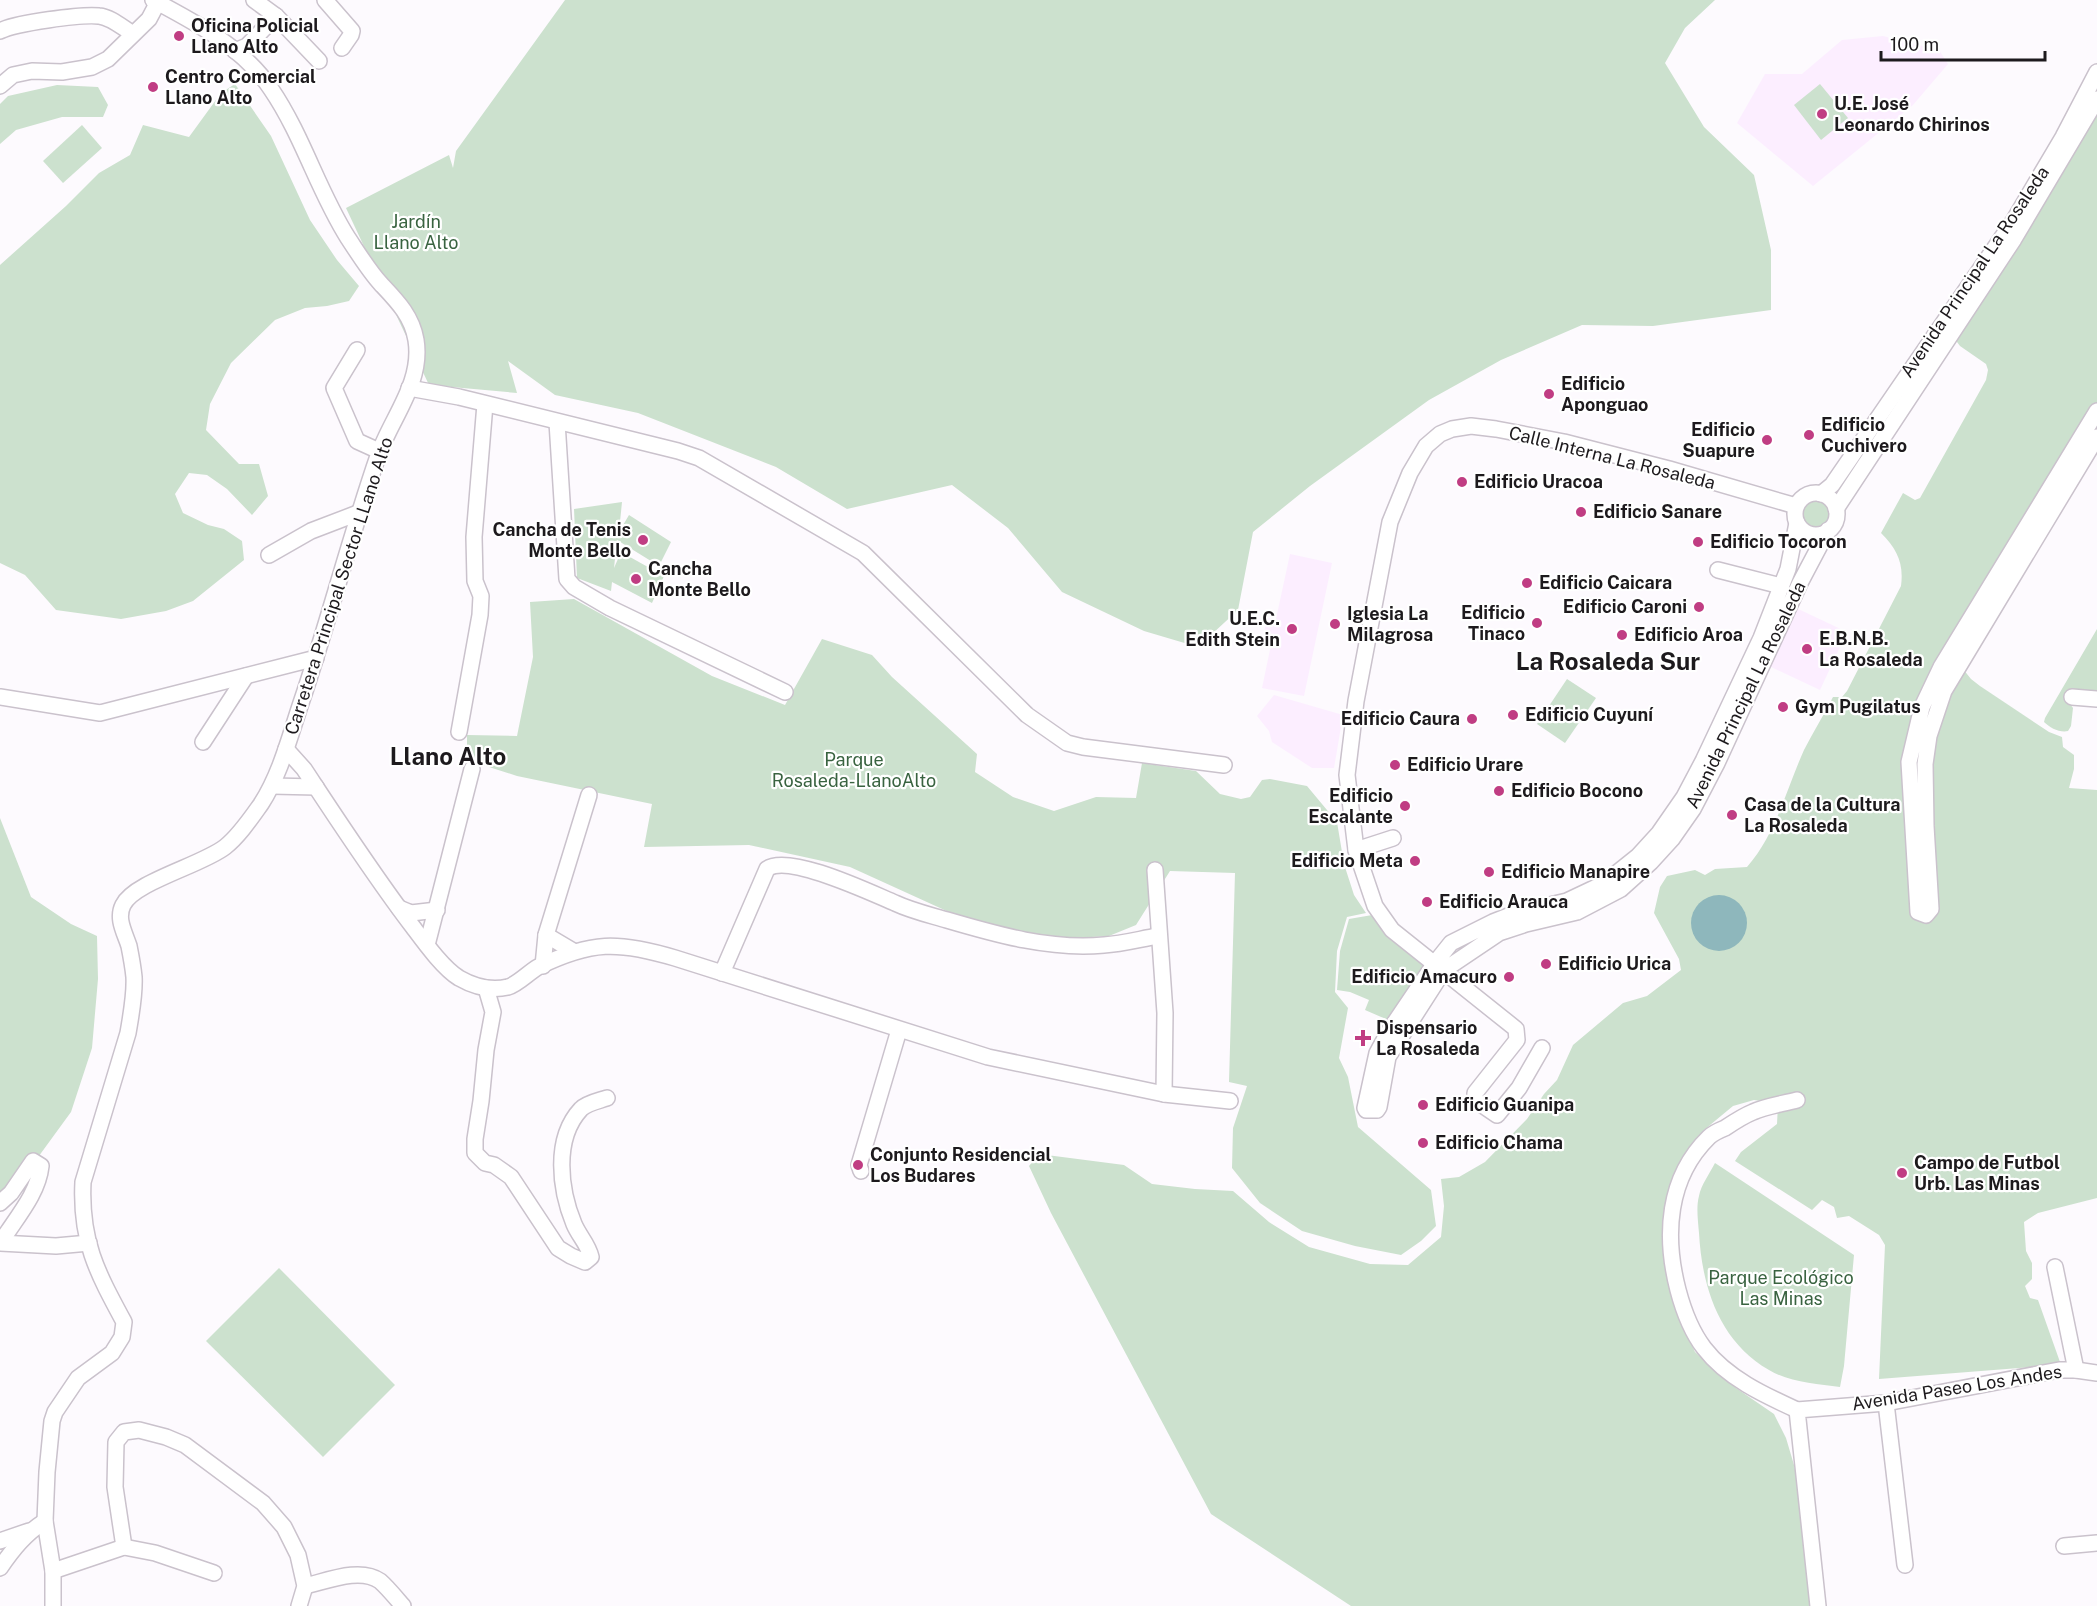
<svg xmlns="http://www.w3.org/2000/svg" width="2097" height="1606" font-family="'Public Sans',sans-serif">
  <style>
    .built { fill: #fceeff }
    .green { fill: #cce1ce }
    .water { fill: #8eb7bc }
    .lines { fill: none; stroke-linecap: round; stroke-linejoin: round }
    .minor-casing { stroke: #cac2cc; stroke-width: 18 }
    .minor { stroke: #fff; stroke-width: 15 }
    .poi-dot { fill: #c03d83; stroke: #fff; stroke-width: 2 }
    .labels { text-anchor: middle; stroke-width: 4.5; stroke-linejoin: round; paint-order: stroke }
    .poi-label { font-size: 18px; font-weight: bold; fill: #1d1a1d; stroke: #fff; text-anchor: start }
    .park-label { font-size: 18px; fill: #396340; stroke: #fff }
    .street-label { font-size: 18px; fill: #1d1a1d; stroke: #fff }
    .district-label { font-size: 24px; font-weight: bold; fill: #1d1a1d; stroke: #fff }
  </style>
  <rect width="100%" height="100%" fill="#fdfafe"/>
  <g class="built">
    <polygon points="1883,36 1939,50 1948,64 1913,105 1813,186 1737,123 1765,74 1802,74 1842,40"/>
    <polygon points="1290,554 1332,563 1304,696 1262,688 1272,640 1263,638 1267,618 1276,619"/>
    <polygon points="1794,607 1847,632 1820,690 1767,665"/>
    <polygon points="1274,695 1343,715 1334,768 1312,768 1272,742 1269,731 1257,716"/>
  </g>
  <g class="green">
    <polygon points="565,0 1715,0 1685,28 1665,63 1704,127 1754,175 1771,250 1771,310 1653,326 1582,325 1501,360 1429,400 1310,486 1253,532 1238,610 1198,647 1144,631 1062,592 1008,528 952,485 847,509 776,467 638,413 555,395 508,361 517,393 429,385 346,208 449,155 453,168 456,151"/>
    <polygon points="235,84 271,136 310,220 337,260 359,286 349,301 327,306 305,308 275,320 231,363 210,404 206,430 239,464 259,464 268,496 252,515 227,489 207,475 189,473 175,494 183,513 208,525 224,529 242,541 244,560 193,601 166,611 121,619 56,610 25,575 0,563 0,265 66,206 99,173 130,155 143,125 189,137 221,93"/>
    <polygon points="1820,84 1848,118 1821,140 1794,105"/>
    <polygon points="57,85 98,87 108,105 103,117 62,117 16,130 0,144 0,104 8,96"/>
    <path d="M2097 107V452L1963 669 1971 679 1980 686 2049 732 2062 737 2063 747 2074 755V769L2069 788 2097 790V1198L2038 1213 2024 1222 2026 1251 2032 1263V1279L2025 1286 2030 1298 2038 1300 2060 1362 2032 1367 1879 1379 1885 1245 1879 1235 1849 1216 1837 1218 1834 1207 1822 1200 1812 1210 1735 1161 1741 1152 1777 1124 1778 1104 1754 1100 1733 1106 1704 1130 1677 1171 1665 1204 1663 1243 1668 1282 1684 1327 1695 1352 1736 1388 1774 1414 1786 1438 1794 1465 1798 1484V1498L1810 1606H1351L1211 1514 1051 1213 1029 1166 1039 1154 1124 1165 1152 1184 1195 1189 1233 1191 1269 1222 1309 1247 1370 1264 1408 1265 1441 1237 1444 1206 1441 1179 1459 1177 1485 1162 1527 1119 1544 1094 1557 1080 1573 1045 1623 1003 1647 996 1681 970 1679 959 1654 913 1660 887 1667 876 1695 870 1705 875 1715 869 1747 867C1776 834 1786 790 1804 750 1813 732 1824 715 1833 697H1842L1847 691 1901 586C1904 563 1897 549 1881 533L1903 493 1915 500 1920 498 1986 380 1988 370 1986 364 1960 346 1957 342V337L2002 272 2055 183Z"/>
    <polygon points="82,125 102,148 63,183 43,161"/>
    <circle cx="1816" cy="514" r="15"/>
    <polygon points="622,502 619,532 629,515 671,542 659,566 617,540 614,568 621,552 664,576 652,603 612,582 611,591 577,578 574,509"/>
    <polygon points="574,599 712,676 785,705 822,639 872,655 892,677 977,754 975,772 1013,797 1054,811 1096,797 1136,798 1142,763 1196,771 1220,794 1241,799 1250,797 1262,780 1270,779 1307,786 1337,822 1344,864 1354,895 1366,913 1347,917 1337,951 1335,992 1348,1008 1339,1058 1348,1077 1358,1127 1431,1190 1436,1226 1421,1241 1401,1255 1355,1246 1302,1231 1260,1203 1232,1168 1233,1128 1247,1086 1229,1082 1235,873 1170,871 1136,925 1109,936 1057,939 973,923 850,867 749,845 644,847 652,804 517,776 467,760 467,735 517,736 533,657 530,602"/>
    <path d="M2097 629V692L2070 704 2073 708 2071 726 2068 731C2060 733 2050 728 2044 722L2045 718Z"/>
    <polygon points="1567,679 1596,698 1565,743 1537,724"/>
    <polygon points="0,818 31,897 71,924 97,936 98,979 92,1048 71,1112 9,1197 0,1200"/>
    <path d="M1378 914C1397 944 1401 950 1432 968L1395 1023 1365 1010 1369 1000 1350 992 1337 990 1340 951 1349 919Z"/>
    <path d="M1715 1163 1854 1255 1844 1366 1840 1387C1816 1384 1789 1382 1769 1370 1719 1341 1702 1287 1699 1233 1698 1221 1696 1207 1699 1196 1701 1185 1710 1173 1715 1163Z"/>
    <polygon points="279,1268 395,1385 323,1457 206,1341"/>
  </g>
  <circle class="water" cx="1719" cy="923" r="28"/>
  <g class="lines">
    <g class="minor-casing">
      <g id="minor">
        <polyline points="325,0 352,31 351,35 342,48"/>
        <polyline points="276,16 319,61"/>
        <path d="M0 31C15 23 82 14 99 16 111 17 123 28 133 34"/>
        <polyline points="235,51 247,46 276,16 254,0"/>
        <polyline points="0,86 13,75 32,71 62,72 92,67 108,59 149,19 159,0"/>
        <polyline points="357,350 334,388 357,441 379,451"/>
        <polyline points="409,388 459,397 678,451 699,458 863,553 1027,715 1067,743 1083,747 1224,765"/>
        <polyline points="2097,411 1941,667 1922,707 1909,762 1918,912 1926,915 1931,909 1926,826 1925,764 1929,736 1944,691 2097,437"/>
        <polyline points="557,422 567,579 574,587 610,608 785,692"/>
        <circle cx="1816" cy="514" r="21"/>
        <polyline points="1821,494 1832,485 1843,469 2014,220 2063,137 2097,72"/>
        <polyline points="1836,509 2014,239 2097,99"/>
        <polyline points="1797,523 1788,569 1761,638 1703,761 1684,797 1659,833 1638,856 1603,884 1567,901 1516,913 1493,922 1451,943 1435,963 1389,1031 1377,1053 1365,1108 1366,1110 1377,1110 1379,1107 1388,1057 1444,970 1499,933 1526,924 1577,912 1621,889 1651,862 1672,839 1693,809 1717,763 1800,583 1828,530"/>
        <polyline points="269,555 311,531 358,513"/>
        <polyline points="1718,570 1781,586"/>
        <polyline points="0,697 100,713 316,658"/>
        <polyline points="2072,697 2097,699"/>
        <polyline points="459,732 480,615 481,596 475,581 474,537 485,404"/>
        <polyline points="203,742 246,676"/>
        <path d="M286 749 304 769C339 822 374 876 413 927 425 943 443 968 459 978 473 986 491 991 508 987 518 984 528 973 538 967 591 941 618 941 675 958L988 1057 1164 1094 1230 1101"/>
        <polyline points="272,786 316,787"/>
        <polyline points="1356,850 1393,838"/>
        <polyline points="1155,870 1165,1013 1164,1094"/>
        <polyline points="399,908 411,913 437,910"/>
        <polyline points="546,935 573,951"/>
        <polyline points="427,945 472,769"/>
        <polyline points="543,966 546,935 589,795"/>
        <path d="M722 973 767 869C788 853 871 893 895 903 912 911 930 915 947 920 998 935 1051 950 1104 945 1122 944 1140 939 1158 936"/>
        <path d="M486 988 493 1012 486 1050 481 1101 475 1139V1153L485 1163 494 1165 511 1177 558 1248 571 1256 585 1262 591 1257C588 1244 579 1236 574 1224 560 1190 553 1139 581 1109 587 1103 598 1101 607 1098"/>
        <polyline points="1542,1048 1519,1088 1497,1115 1475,1100 1475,1093 1517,1040 1516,1029 1392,930 1375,906 1356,850 1347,775 1356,701 1390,522 1410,473 1426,446 1440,434 1452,429 1471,426 1496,429 1564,442 1669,469 1796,506"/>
        <path d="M1797 1100C1782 1104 1766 1106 1753 1112 1743 1116 1734 1122 1725 1128 1720 1130 1713 1133 1709 1137 1667 1178 1664 1236 1678 1290 1683 1309 1691 1331 1704 1348 1727 1378 1764 1395 1797 1410"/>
        <polyline points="861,1171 859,1165 899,1030"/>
        <path d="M0 1203 11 1193 33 1161 41 1166C38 1194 16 1218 1 1242"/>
        <polyline points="0,1243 56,1246 89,1243"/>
        <polyline points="2055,1267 2076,1370"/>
        <polyline points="1886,1403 1905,1565"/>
        <polyline points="0,1541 29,1531"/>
        <polyline points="2064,1546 2097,1543"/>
        <polyline points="124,1547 115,1487 116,1442 124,1432 139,1430 166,1437 185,1445 263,1503 284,1527 298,1555 305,1586 299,1606"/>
        <path d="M0 1568C13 1549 25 1534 45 1521"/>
        <polyline points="53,1571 124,1547 155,1553 214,1573"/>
        <path d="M305 1586C327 1581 360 1567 380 1581 388 1588 396 1598 403 1606"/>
        <path d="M53 1606V1571L45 1521 47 1472 52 1421 55 1412 78 1378 112 1353 122 1337 124 1322C97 1272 80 1241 83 1182L128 1033C131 1015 135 995 134 977 133 967 131 956 129 946 125 933 116 919 123 905 134 882 202 865 225 847 239 836 251 818 261 804 281 773 290 735 302 700 329 620 350 537 378 456 391 418 423 383 416 340 412 316 397 301 381 284 369 271 358 253 348 238 318 191 303 136 271 89 243 47 196 23 153 0"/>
        <polyline points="1818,1606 1797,1410 1886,1403 2059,1370 2076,1370 2097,1373"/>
      </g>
    </g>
    <use href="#minor" class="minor"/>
  </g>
  <g class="poi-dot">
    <circle cx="179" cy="36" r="6"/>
    <circle cx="153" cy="87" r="6"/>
    <circle cx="1822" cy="114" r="6"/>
    <circle cx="1549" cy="394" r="6"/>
    <circle cx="1809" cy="435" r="6"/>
    <circle cx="1767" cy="440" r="6"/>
    <circle cx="1462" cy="482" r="6"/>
    <circle cx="1581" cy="512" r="6"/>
    <circle cx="643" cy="540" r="6"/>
    <circle cx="1698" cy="542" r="6"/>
    <circle cx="636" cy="579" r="6"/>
    <circle cx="1527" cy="583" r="6"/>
    <circle cx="1699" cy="607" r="6"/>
    <circle cx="1537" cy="623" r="6"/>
    <circle cx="1335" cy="624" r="6"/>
    <circle cx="1292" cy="629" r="6"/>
    <circle cx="1622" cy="635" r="6"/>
    <circle cx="1807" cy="649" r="6"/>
    <circle cx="1783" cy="707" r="6"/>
    <circle cx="1513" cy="715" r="6"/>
    <circle cx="1472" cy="719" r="6"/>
    <circle cx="1395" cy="765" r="6"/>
    <circle cx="1499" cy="791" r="6"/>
    <circle cx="1405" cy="806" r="6"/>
    <circle cx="1732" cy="815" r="6"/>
    <circle cx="1415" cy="861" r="6"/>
    <circle cx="1489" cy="872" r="6"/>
    <circle cx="1427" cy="902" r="6"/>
    <circle cx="1546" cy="964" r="6"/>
    <circle cx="1509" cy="977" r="6"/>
    <path d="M1360 1029h6v6h6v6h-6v6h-6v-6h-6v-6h6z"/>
    <circle cx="1423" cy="1105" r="6"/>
    <circle cx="1423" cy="1143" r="6"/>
    <circle cx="858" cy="1165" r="6"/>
    <circle cx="1902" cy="1173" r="6"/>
  </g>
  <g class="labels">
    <g class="poi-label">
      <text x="191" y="32">Oficina Policial<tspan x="191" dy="21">Llano Alto</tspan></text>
      <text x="165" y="83">Centro Comercial<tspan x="165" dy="21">Llano Alto</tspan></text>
      <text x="1834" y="110">U.E. José<tspan x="1834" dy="21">Leonardo Chirinos</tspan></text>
      <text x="1561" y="390">Edificio<tspan x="1561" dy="21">Aponguao</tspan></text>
      <text x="1821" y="431">Edificio<tspan x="1821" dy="21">Cuchivero</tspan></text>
      <text x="1755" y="436" text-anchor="end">Edificio<tspan x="1755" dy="21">Suapure</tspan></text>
      <text x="1474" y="488">Edificio Uracoa</text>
      <text x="1593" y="518">Edificio Sanare</text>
      <text x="631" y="536" text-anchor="end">Cancha de Tenis<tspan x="631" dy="21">Monte Bello</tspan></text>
      <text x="1710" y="548">Edificio Tocoron</text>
      <text x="648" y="575">Cancha<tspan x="648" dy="21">Monte Bello</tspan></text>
      <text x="1539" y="589">Edificio Caicara</text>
      <text x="1687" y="613" text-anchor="end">Edificio Caroni</text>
      <text x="1525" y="619" text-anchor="end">Edificio<tspan x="1525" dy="21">Tinaco</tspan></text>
      <text x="1347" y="620">Iglesia La<tspan x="1347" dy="21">Milagrosa</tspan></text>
      <text x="1280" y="625" text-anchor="end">U.E.C.<tspan x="1280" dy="21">Edith Stein</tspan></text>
      <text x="1634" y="641">Edificio Aroa</text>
      <text x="1819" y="645">E.B.N.B.<tspan x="1819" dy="21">La Rosaleda</tspan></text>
      <text x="1795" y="713">Gym Pugilatus</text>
      <text x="1525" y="721">Edificio Cuyuní</text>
      <text x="1460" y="725" text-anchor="end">Edificio Caura</text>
      <text x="1407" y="771">Edificio Urare</text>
      <text x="1511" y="797">Edificio Bocono</text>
      <text x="1393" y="802" text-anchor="end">Edificio<tspan x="1393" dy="21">Escalante</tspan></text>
      <text x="1744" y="811">Casa de la Cultura<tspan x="1744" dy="21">La Rosaleda</tspan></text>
      <text x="1403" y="867" text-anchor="end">Edificio Meta</text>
      <text x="1501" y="878">Edificio Manapire</text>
      <text x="1439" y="908">Edificio Arauca</text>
      <text x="1558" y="970">Edificio Urica</text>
      <text x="1497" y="983" text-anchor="end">Edificio Amacuro</text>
      <text x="1376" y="1034">Dispensario<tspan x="1376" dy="21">La Rosaleda</tspan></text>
      <text x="1435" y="1111">Edificio Guanipa</text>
      <text x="1435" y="1149">Edificio Chama</text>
      <text x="870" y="1161">Conjunto Residencial<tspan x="870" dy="21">Los Budares</tspan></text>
      <text x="1914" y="1169">Campo de Futbol<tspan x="1914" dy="21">Urb. Las Minas</tspan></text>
    </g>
    <g class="park-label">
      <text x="416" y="228">Jardín<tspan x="416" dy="21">Llano Alto</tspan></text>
      <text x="854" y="766">Parque<tspan x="854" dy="21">Rosaleda-LlanoAlto</tspan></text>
      <text x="1781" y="1284">Parque Ecológico<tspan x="1781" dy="21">Las Minas</tspan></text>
    </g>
    <g class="street-label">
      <text transform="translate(1975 272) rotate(-56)" y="6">Avenida Principal La Rosaleda</text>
      <text transform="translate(1612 458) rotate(14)" y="6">Calle Interna La Rosaleda</text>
      <text transform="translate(339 586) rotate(-72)" y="6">Carretera Principal Sector LLano Alto</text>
      <text transform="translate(1746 695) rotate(-64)" y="6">Avenida Principal La Rosaleda</text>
      <text transform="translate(1957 1388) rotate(-9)" y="6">Avenida Paseo Los Andes</text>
    </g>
    <g class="district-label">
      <text x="1608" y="670">La Rosaleda Sur</text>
      <text x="448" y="765">Llano Alto</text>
    </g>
  </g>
  <path d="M1881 51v9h164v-9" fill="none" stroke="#1d1a1d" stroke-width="3"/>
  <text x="1890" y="51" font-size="18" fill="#1d1a1d" stroke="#ffffff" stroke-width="4.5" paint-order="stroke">100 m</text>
</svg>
